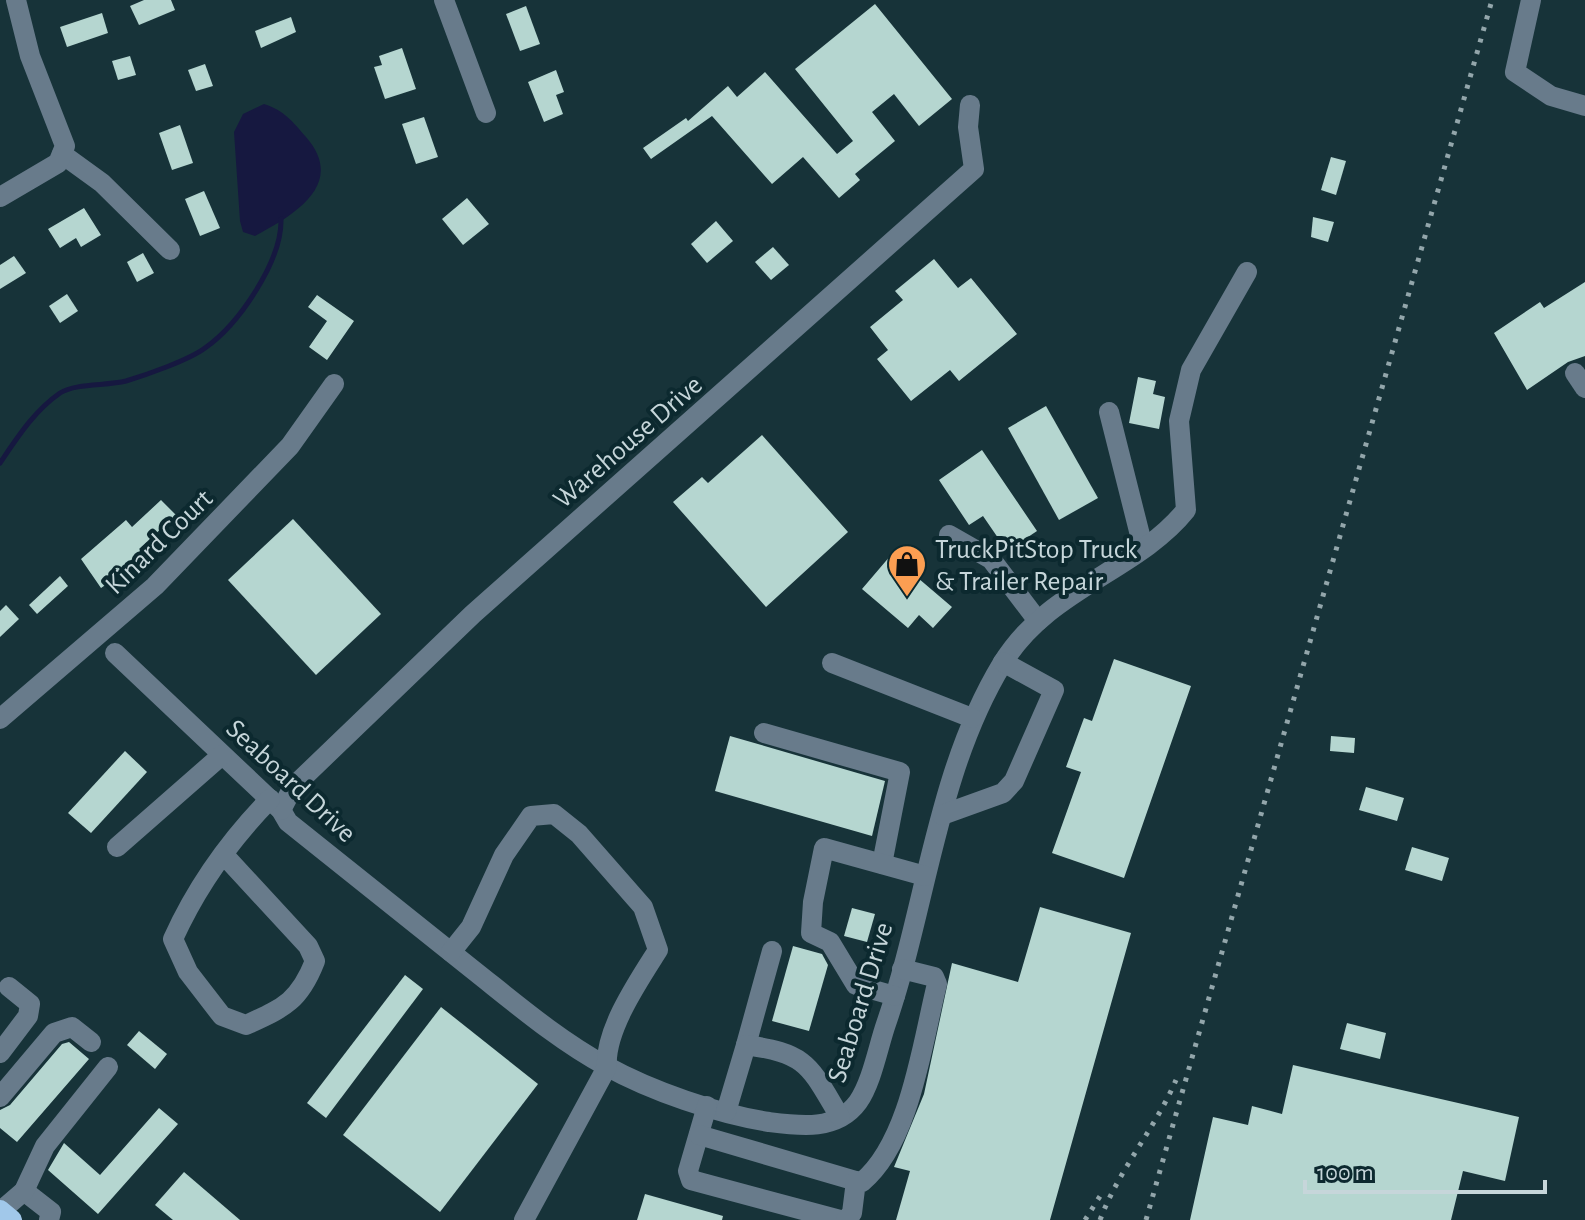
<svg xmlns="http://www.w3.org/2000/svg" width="1585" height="1220" font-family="'Alegreya Sans',sans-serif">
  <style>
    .water { fill: #161840 }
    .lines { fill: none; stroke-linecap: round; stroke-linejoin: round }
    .stream { stroke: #161840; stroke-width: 5 }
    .building { fill: #b5d6d0 }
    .minor { stroke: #687b8b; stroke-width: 20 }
    .major { stroke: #a1c8ea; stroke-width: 20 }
    .rail { stroke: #93a6ab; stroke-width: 5; stroke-dasharray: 4 8; stroke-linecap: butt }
    .labels { text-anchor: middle; stroke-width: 8; stroke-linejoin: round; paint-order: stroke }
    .street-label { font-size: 28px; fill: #c6d6da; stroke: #0c292f }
    .poi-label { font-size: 28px; fill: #c6d6da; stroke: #0c292f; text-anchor: start }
  </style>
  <rect width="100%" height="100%" fill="#173339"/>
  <path class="water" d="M264 104C285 111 292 121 306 137 347 184 294 215 255 236L243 232 240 221 234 132 243 114Z"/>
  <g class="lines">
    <path class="stream" d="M0 463C17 438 34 411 60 393 76 383 106 386 126 381 146 375 189 360 205 348 239 324 282 261 281 219"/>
  </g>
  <g class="building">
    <polygon points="144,0 171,0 175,10 139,25 130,6"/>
    <polygon points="875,4 952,99 919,126 894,94 872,112 895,141 855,174 860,180 839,198 803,157 772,184 712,116 651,159 643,148 686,118 688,121 728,86 737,97 765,72 837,154 853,141 795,69"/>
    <polygon points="526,6 540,44 520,51 506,14"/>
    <polygon points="102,13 108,33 67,47 60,27"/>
    <polygon points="291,17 296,32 261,48 255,31"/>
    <polygon points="402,48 416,89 385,99 374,67 382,65 379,56"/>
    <polygon points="130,56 136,75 118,80 112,61"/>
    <polygon points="205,64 213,86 196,91 188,70"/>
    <polygon points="556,70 564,92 556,95 563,114 544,122 528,82"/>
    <polygon points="424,117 438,157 416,164 402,124"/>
    <polygon points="180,125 193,163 172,170 159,133"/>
    <polygon points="1331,157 1346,161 1336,195 1321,190"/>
    <polygon points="204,191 220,228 200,236 185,199"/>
    <polygon points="467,198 489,224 463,245 442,219"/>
    <polygon points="84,208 101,235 81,247 76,238 60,248 48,229"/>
    <polygon points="1313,217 1334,222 1328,242 1311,237"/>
    <polygon points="716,221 733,241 707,263 691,244"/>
    <polygon points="773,247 789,265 771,280 755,262"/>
    <polygon points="143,253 154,273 137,282 127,262"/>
    <polygon points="14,256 26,273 0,289 0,265"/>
    <polygon points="934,259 958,288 971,278 1017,334 959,381 950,370 911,401 877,359 888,350 870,327 903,300 895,291"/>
    <polygon points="1585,282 1585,356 1568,362 1527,390 1494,333 1540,302 1544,308"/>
    <polygon points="67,294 78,311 60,323 49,306"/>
    <polygon points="317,295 354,321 327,360 309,347 327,321 308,307"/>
    <polygon points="1138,377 1156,381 1153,394 1165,397 1159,429 1129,423"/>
    <polygon points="1046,406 1098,498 1059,520 1008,428"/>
    <polygon points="762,435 848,532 766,607 673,502 702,477 708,483"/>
    <polygon points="982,450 1037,531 1007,551 983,516 969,525 939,480"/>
    <polygon points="161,500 176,515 139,549 142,552 134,559 138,563 101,588 81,559 126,520 132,527"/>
    <polygon points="293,519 381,614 316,675 228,580"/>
    <polygon points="891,555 952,607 933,628 919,615 908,628 862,589"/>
    <polygon points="60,576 68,586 37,614 29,605"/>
    <polygon points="6,605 19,619 0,637 0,611"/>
    <polygon points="1114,659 1191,686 1124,878 1052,853 1081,772 1066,767 1084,718 1092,721"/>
    <polygon points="730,736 885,781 872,836 715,791"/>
    <polygon points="1331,736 1355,738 1354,753 1330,751"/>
    <polygon points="125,751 147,772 91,833 68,813"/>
    <polygon points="1366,787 1404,798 1397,821 1359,810"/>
    <polygon points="1412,847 1449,858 1442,881 1405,870"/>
    <polygon points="1040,907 1131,933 1050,1220 896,1220 910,1171 894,1167 924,1094 952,963 1018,982"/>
    <polygon points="852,908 875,914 867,942 844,936"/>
    <polygon points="793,946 822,954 828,965 809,1031 772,1021"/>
    <polygon points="405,975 423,989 326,1118 307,1103"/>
    <polygon points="441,1007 538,1084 440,1212 343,1135"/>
    <polygon points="1347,1023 1386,1033 1380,1059 1340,1049"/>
    <polygon points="139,1031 167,1054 155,1069 127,1045"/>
    <polygon points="69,1042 89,1059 17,1142 0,1128 0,1110 10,1105 62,1044"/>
    <polygon points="1293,1065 1519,1117 1505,1181 1463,1171 1451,1220 1190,1220 1213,1117 1248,1125 1252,1106 1282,1114"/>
    <polygon points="159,1108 178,1124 98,1214 48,1170 64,1143 100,1175"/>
    <polygon points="184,1172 240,1220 173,1220 155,1205"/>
    <polygon points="645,1194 723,1216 722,1220 637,1220"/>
  </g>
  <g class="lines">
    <g class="minor">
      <polyline points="444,0 486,113"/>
      <polyline points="1531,0 1515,72 1551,96 1585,106"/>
      <polyline points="62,154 102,183 170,250"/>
      <polyline points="0,197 58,163 65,146 30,56 16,0"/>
      <polyline points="1575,373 1585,388"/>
      <polyline points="1109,412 1143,547"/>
      <polyline points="949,535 991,559 1038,621"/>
      <path d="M115 653 281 810 288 822C349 871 411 920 472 969 515 1003 558 1040 606 1066 651 1091 718 1114 769 1122 800 1126 837 1131 858 1102 872 1082 878 1047 886 1024 927 905 936 773 1002 664 1048 588 1137 571 1186 510L1179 421 1191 370 1247 272"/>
      <polyline points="832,663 972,718"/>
      <polyline points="0,719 155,586 290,446 334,384"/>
      <polyline points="764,733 900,772 882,864"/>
      <polyline points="281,810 293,787 473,614 974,169 968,127 970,105"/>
      <polyline points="942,815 1003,793 1014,781 1054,690 1003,662"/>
      <polyline points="117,847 222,755"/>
      <path d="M224 855 308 946 315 961C299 1002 283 1008 246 1025L222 1016 188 972 173 939C196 888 231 839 270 799"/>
      <path d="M451 952 471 927 504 855 531 816 554 814 579 834 643 907 658 950C639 980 604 1031 607 1067L524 1220"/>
      <polyline points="895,996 856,985 830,942 811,933 813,902 824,848 925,876"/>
      <polyline points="746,1045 772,951"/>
      <polyline points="0,1053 28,1016 30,1004 9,987"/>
      <polyline points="0,1097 54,1033 72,1027 91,1042"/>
      <polyline points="707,1106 688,1171 691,1180 840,1220"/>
      <path d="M726 1112 746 1045C808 1054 809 1065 840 1117"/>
      <polyline points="699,1135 856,1181"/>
      <polyline points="24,1191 51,1212 49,1220"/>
      <polyline points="1,1211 24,1191 45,1146 108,1067"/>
      <path d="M846 1220 852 1213 856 1181 862 1182C910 1142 922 1044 937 984L934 977 902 969"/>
    </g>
    <polyline class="major" points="0,1210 12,1220"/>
    <g class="rail">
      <polyline points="1085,1220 1102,1193"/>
      <path d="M1100 1220C1119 1169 1155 1129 1176 1080"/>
      <polyline points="1146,1220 1492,0"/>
    </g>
  </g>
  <defs>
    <g id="shop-pin" transform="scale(2)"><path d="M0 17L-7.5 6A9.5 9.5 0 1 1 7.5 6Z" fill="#fc9e52" stroke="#0c292f"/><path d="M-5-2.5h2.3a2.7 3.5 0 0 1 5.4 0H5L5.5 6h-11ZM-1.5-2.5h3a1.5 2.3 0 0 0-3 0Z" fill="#111"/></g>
  </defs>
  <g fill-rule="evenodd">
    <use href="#shop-pin" x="907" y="564"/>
  </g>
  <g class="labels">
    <g class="street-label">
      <text transform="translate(627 441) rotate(-41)" y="10">Warehouse Drive</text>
      <text transform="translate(158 541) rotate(-44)" y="10">Kinard Court</text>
      <text transform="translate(292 780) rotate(43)" y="10">Seaboard Drive</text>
      <text transform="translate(859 1002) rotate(-73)" y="10">Seaboard Drive</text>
    </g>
    <g class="poi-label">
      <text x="935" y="558">TruckPitStop Truck<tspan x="935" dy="32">&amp; Trailer Repair</tspan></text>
    </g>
  </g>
  <path d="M1305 1180v12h240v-12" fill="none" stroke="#c6d6da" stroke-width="4"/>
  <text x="1317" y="1180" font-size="24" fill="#c6d6da" stroke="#0c292f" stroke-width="6" paint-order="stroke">100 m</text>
</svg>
